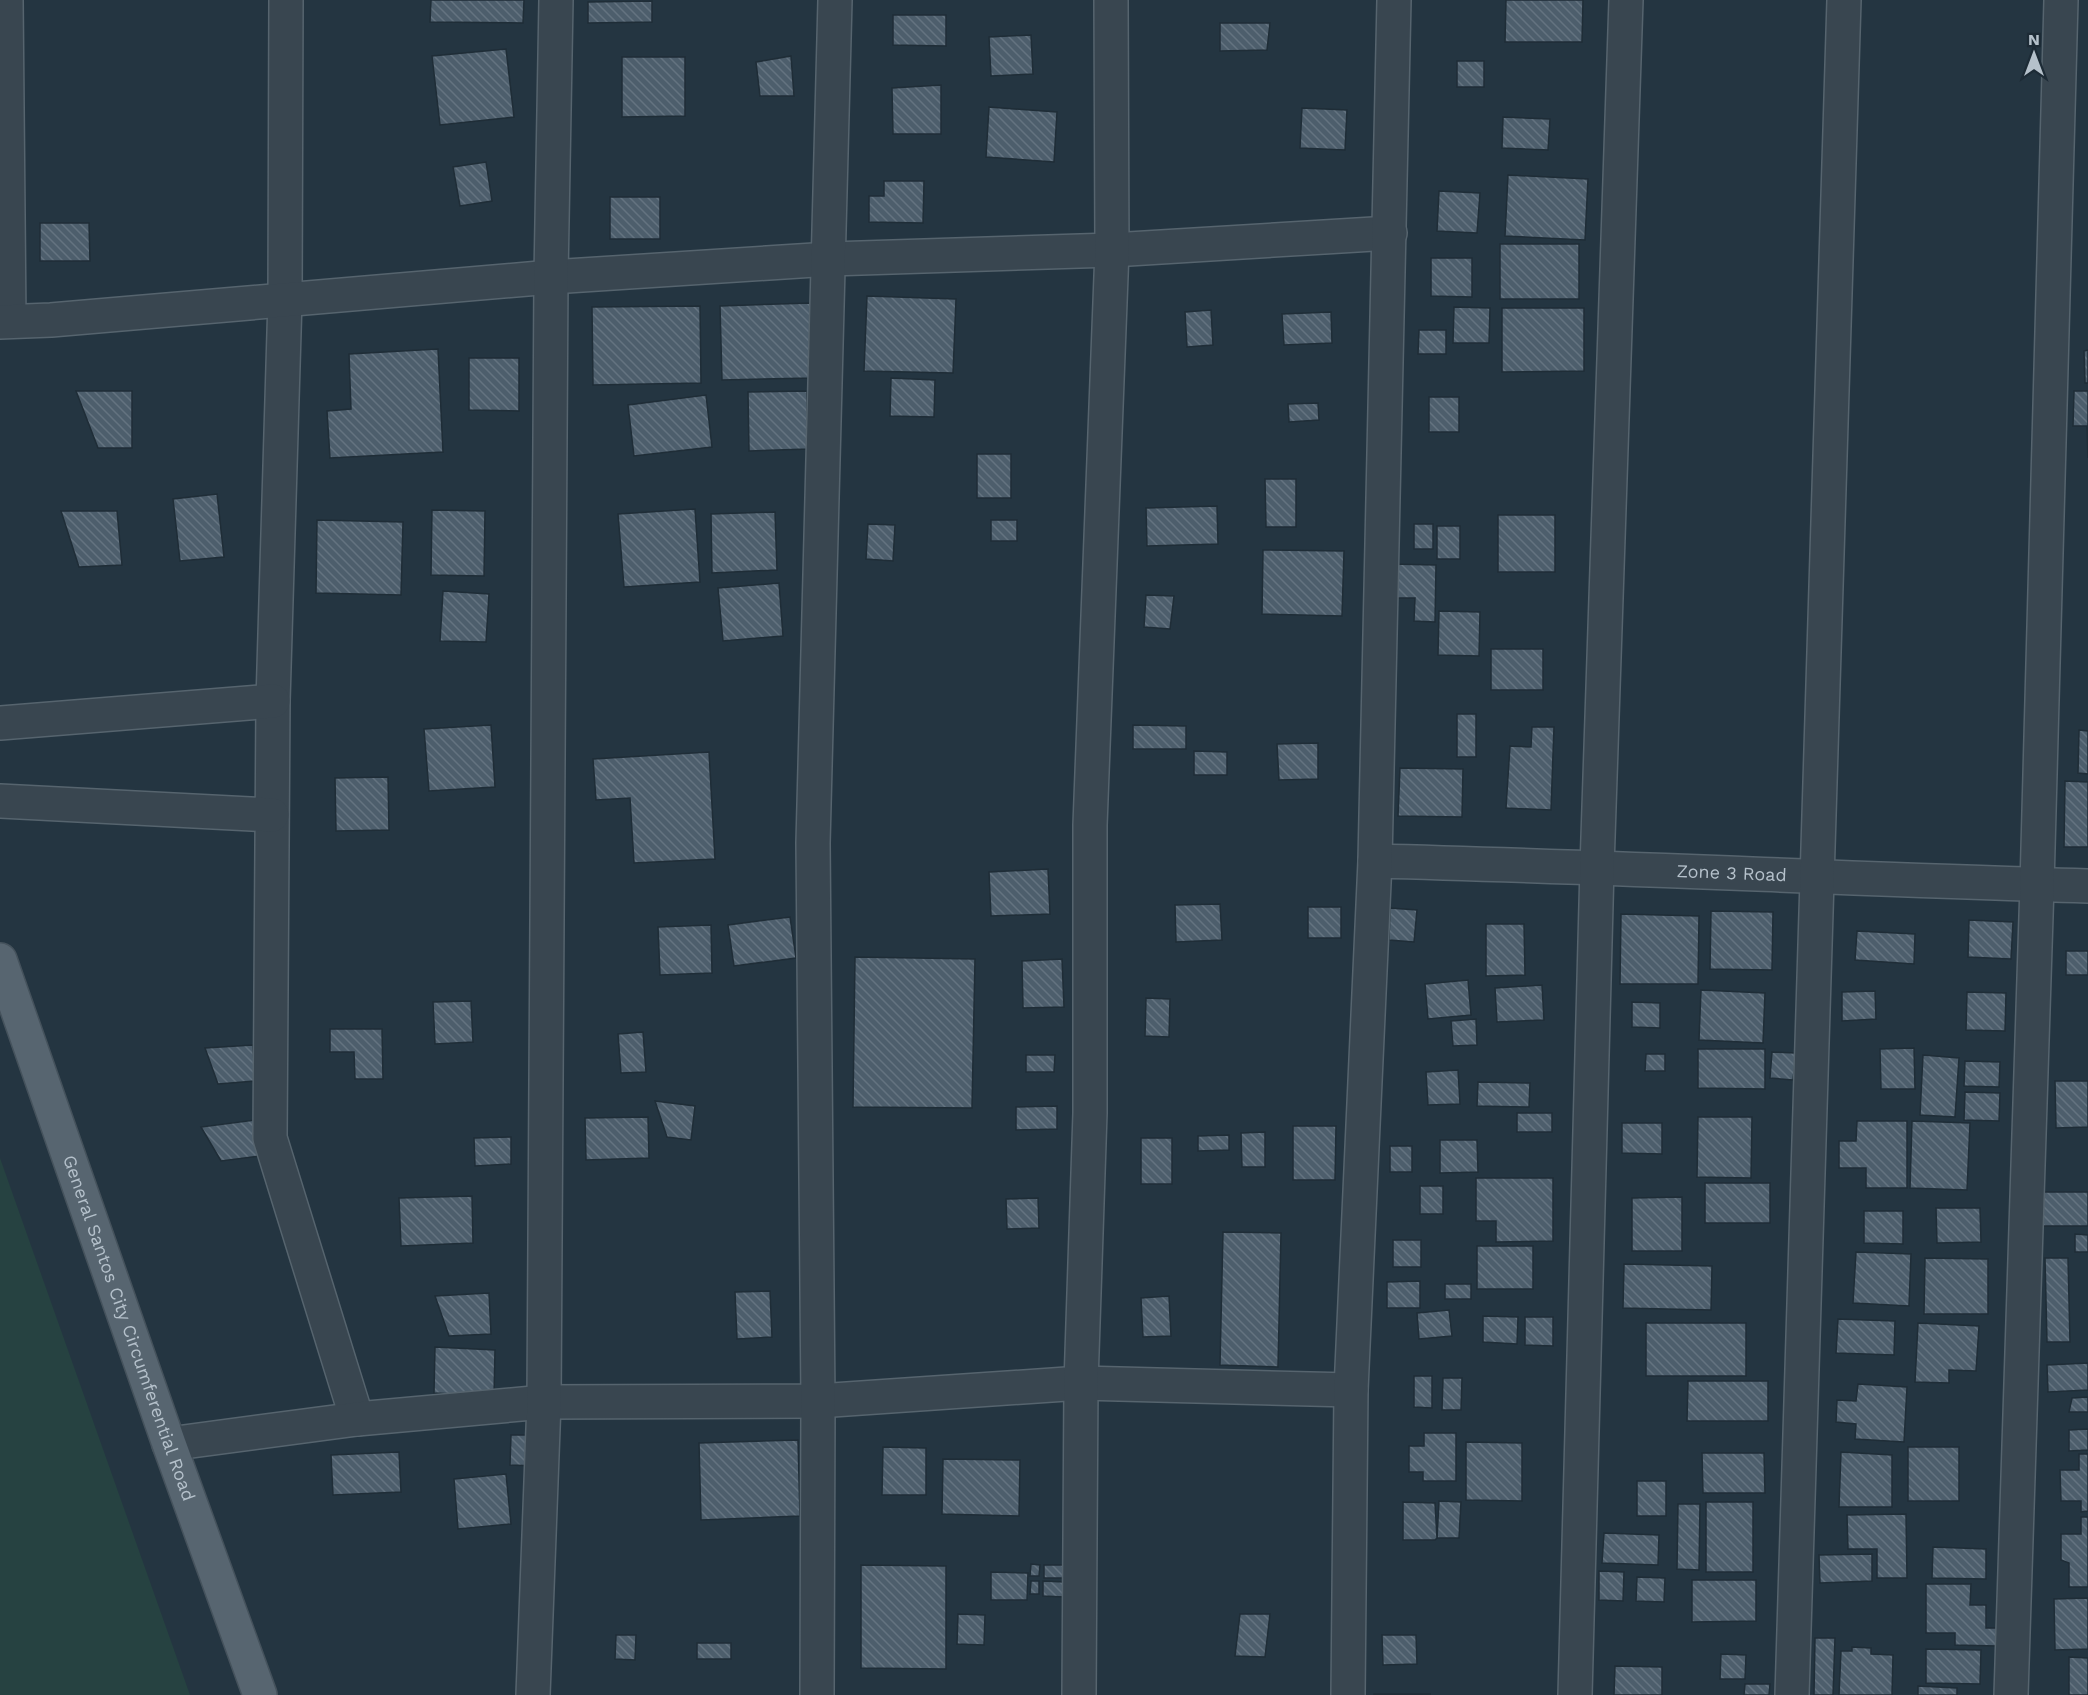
<svg xmlns="http://www.w3.org/2000/svg" width="2088" height="1695" font-family="'Work Sans',sans-serif">
  <style>
    .green { fill: #264241 }
    .building { fill: url(#building-back-hatch); stroke: #1f2d37; stroke-width: 1.5 }
    .lines { fill: none; stroke-linecap: round; stroke-linejoin: round }
    .minor-casing { stroke: #56646e; stroke-width: 36 }
    .major-casing { stroke: #45525c; stroke-width: 36 }
    .minor { stroke: #394650; stroke-width: 33 }
    .major { stroke: #576570; stroke-width: 33 }
    .labels { text-anchor: middle; stroke-width: 5; stroke-linejoin: round; paint-order: stroke }
    .street-label { font-size: 18px; fill: #b5c1cb; stroke: #1d2b36 }
  </style>
  <defs>
    <pattern id="building-back-hatch" width="6" height="6" patternUnits="userSpaceOnUse" patternTransform="scale(1.5)"><rect width="6" height="6" fill="#4d5e6c"/><path d="M-1 5l2 2M0 0l6 6M5-1l2 2" fill="none" stroke="#647380"/></pattern>
  </defs>
  <rect width="100%" height="100%" fill="#243541"/>
  <polygon class="green" points="0,1158 190,1695 0,1695"/>
  <g class="building">
    <polygon points="431,0 524,0 523,23 430,22"/>
    <polygon points="1506,0 1583,0 1582,42 1505,42"/>
    <polygon points="652,1 652,22 588,23 588,2"/>
    <polygon points="893,15 946,15 946,46 893,45"/>
    <polygon points="1220,23 1270,23 1267,50 1220,51"/>
    <polygon points="1031,35 1033,74 991,76 989,37"/>
    <polygon points="506,49 514,117 440,125 432,56"/>
    <polygon points="791,56 794,96 760,96 756,62"/>
    <polygon points="622,57 685,57 685,116 622,117"/>
    <rect x="1457" y="61" width="27" height="26"/>
    <polygon points="941,85 941,134 893,134 892,88"/>
    <polygon points="989,107 1057,112 1054,162 986,157"/>
    <polygon points="1302,108 1347,110 1345,150 1300,148"/>
    <polygon points="1503,117 1550,119 1548,150 1502,148"/>
    <polygon points="486,162 492,201 460,206 453,167"/>
    <polygon points="1508,175 1588,179 1585,240 1505,236"/>
    <polygon points="884,181 924,181 923,223 869,222 869,196 884,196"/>
    <polygon points="1439,191 1480,193 1477,233 1437,231"/>
    <rect x="610" y="197" width="50" height="42"/>
    <polygon points="40,223 89,223 90,261 40,261"/>
    <rect x="1500" y="244" width="79" height="55"/>
    <polygon points="1431,258 1472,258 1472,297 1431,296"/>
    <polygon points="867,296 956,299 953,373 864,371"/>
    <polygon points="811,303 813,378 722,380 720,306"/>
    <polygon points="700,306 701,383 593,385 592,307"/>
    <polygon points="1454,307 1490,308 1489,343 1453,343"/>
    <polygon points="1502,308 1584,308 1584,371 1502,372"/>
    <polygon points="1211,310 1213,345 1187,347 1185,312"/>
    <polygon points="1331,312 1332,343 1284,345 1282,314"/>
    <polygon points="1419,330 1446,330 1446,354 1418,354"/>
    <polygon points="438,349 443,452 330,458 327,411 351,409 349,354"/>
    <polygon points="2088,350 2088,383 2085,383 2084,351"/>
    <polygon points="469,358 519,358 519,411 469,410"/>
    <polygon points="891,378 935,380 934,417 890,416"/>
    <polygon points="76,391 132,391 132,448 98,448"/>
    <polygon points="807,391 808,449 749,451 748,392"/>
    <polygon points="2074,391 2088,391 2088,458 2087,426 2073,426"/>
    <polygon points="706,395 712,447 634,456 628,405"/>
    <rect x="1429" y="397" width="30" height="35"/>
    <polygon points="1318,403 1319,420 1289,422 1288,404"/>
    <rect x="977" y="454" width="34" height="44"/>
    <polygon points="1265,479 1296,479 1296,527 1266,527"/>
    <polygon points="217,494 224,557 180,561 173,499"/>
    <polygon points="1217,506 1218,544 1147,546 1146,508"/>
    <polygon points="695,509 700,582 624,587 618,514"/>
    <polygon points="432,510 485,511 484,576 431,575"/>
    <polygon points="61,511 117,511 122,565 79,567"/>
    <polygon points="775,512 777,570 712,573 711,514"/>
    <rect x="1498" y="515" width="57" height="57"/>
    <polygon points="317,520 403,522 401,595 316,593"/>
    <rect x="991" y="520" width="26" height="21"/>
    <polygon points="868,524 895,525 893,561 866,559"/>
    <rect x="1414" y="524" width="19" height="25"/>
    <rect x="1437" y="526" width="23" height="33"/>
    <polygon points="1263,550 1344,551 1342,616 1262,614"/>
    <polygon points="1390,564 1436,565 1435,622 1414,621 1415,598 1390,598"/>
    <polygon points="779,583 783,636 723,641 718,588"/>
    <polygon points="443,591 489,594 486,642 440,641"/>
    <polygon points="1146,595 1174,596 1170,629 1144,627"/>
    <polygon points="1439,611 1480,612 1479,656 1438,655"/>
    <rect x="1491" y="649" width="52" height="41"/>
    <rect x="1457" y="714" width="19" height="43"/>
    <polygon points="491,725 495,787 429,791 424,729"/>
    <polygon points="1133,725 1186,726 1186,749 1133,749"/>
    <polygon points="1532,727 1554,727 1551,810 1506,808 1510,746 1531,747"/>
    <polygon points="2079,730 2088,731 2088,774 2078,773"/>
    <polygon points="1318,743 1318,779 1279,780 1277,744"/>
    <polygon points="1194,751 1227,752 1227,775 1194,775"/>
    <polygon points="709,752 715,859 634,863 630,798 596,800 593,759"/>
    <polygon points="1400,768 1463,769 1462,817 1398,816"/>
    <polygon points="388,777 389,830 336,831 335,778"/>
    <polygon points="2065,781 2088,782 2088,847 2064,847"/>
    <polygon points="1048,869 1050,914 991,916 989,872"/>
    <polygon points="1220,904 1222,940 1176,942 1175,905"/>
    <rect x="1308" y="907" width="33" height="31"/>
    <polygon points="1390,908 1417,910 1414,942 1389,940"/>
    <polygon points="1711,911 1773,912 1772,970 1710,969"/>
    <polygon points="1621,914 1699,916 1698,984 1620,984"/>
    <polygon points="790,917 796,958 734,966 728,925"/>
    <polygon points="1969,920 2013,922 2011,959 1968,957"/>
    <polygon points="1486,924 1524,924 1525,975 1486,976"/>
    <polygon points="711,925 712,973 660,975 658,927"/>
    <polygon points="1857,931 1915,934 1914,964 1855,960"/>
    <rect x="2066" y="951" width="22" height="24"/>
    <polygon points="855,957 975,959 972,1108 853,1107"/>
    <polygon points="1062,959 1064,1007 1023,1008 1022,961"/>
    <polygon points="1468,980 1471,1015 1428,1019 1425,984"/>
    <polygon points="1542,985 1544,1020 1497,1022 1495,988"/>
    <polygon points="1701,990 1765,993 1763,1043 1699,1040"/>
    <polygon points="1875,991 1876,1019 1842,1021 1842,992"/>
    <polygon points="1967,992 2006,993 2005,1031 1966,1030"/>
    <polygon points="1146,998 1170,999 1169,1037 1145,1036"/>
    <polygon points="471,1001 473,1042 435,1044 433,1002"/>
    <polygon points="1632,1002 1660,1003 1660,1028 1632,1027"/>
    <polygon points="1476,1019 1477,1045 1453,1046 1451,1021"/>
    <polygon points="330,1029 382,1029 383,1079 355,1079 354,1052 330,1052"/>
    <polygon points="643,1032 646,1072 621,1073 618,1034"/>
    <polygon points="253,1045 255,1081 218,1084 205,1048"/>
    <polygon points="1914,1048 1915,1089 1881,1089 1880,1049"/>
    <polygon points="1698,1049 1765,1049 1765,1089 1698,1088"/>
    <polygon points="1772,1052 1796,1053 1793,1080 1770,1078"/>
    <polygon points="1646,1054 1665,1054 1665,1071 1645,1071"/>
    <polygon points="1026,1055 1055,1055 1054,1072 1026,1072"/>
    <polygon points="1923,1055 1959,1058 1955,1117 1920,1115"/>
    <polygon points="1965,1061 2000,1062 1999,1087 1964,1086"/>
    <polygon points="1458,1070 1460,1104 1428,1105 1426,1072"/>
    <polygon points="2055,1081 2088,1081 2088,1127 2056,1128"/>
    <polygon points="1478,1082 1530,1083 1529,1107 1477,1106"/>
    <polygon points="1965,1092 2000,1093 1999,1121 1964,1120"/>
    <polygon points="655,1101 695,1106 691,1140 667,1137"/>
    <polygon points="1057,1106 1057,1129 1016,1130 1016,1107"/>
    <rect x="1517" y="1113" width="35" height="19"/>
    <polygon points="648,1117 649,1158 586,1160 585,1118"/>
    <polygon points="1698,1117 1752,1117 1751,1178 1697,1177"/>
    <polygon points="255,1120 260,1156 221,1161 201,1127"/>
    <polygon points="1857,1121 1907,1121 1907,1188 1866,1188 1866,1168 1839,1168 1839,1141 1856,1141"/>
    <polygon points="1912,1121 1970,1123 1967,1190 1910,1188"/>
    <polygon points="1622,1123 1662,1123 1662,1154 1622,1153"/>
    <polygon points="1293,1126 1336,1126 1335,1180 1293,1180"/>
    <polygon points="1265,1132 1265,1167 1242,1167 1241,1133"/>
    <polygon points="1229,1135 1229,1150 1198,1151 1198,1136"/>
    <polygon points="511,1137 511,1164 475,1166 474,1138"/>
    <rect x="1141" y="1138" width="31" height="46"/>
    <polygon points="1440,1140 1477,1140 1478,1172 1440,1173"/>
    <rect x="1390" y="1146" width="22" height="26"/>
    <polygon points="1476,1178 1553,1178 1553,1241 1496,1242 1496,1221 1476,1221"/>
    <rect x="1705" y="1183" width="65" height="40"/>
    <rect x="1420" y="1186" width="23" height="28"/>
    <polygon points="2037,1192 2088,1192 2088,1226 2036,1226"/>
    <polygon points="472,1196 473,1243 401,1246 399,1198"/>
    <polygon points="1682,1197 1682,1251 1632,1251 1632,1198"/>
    <polygon points="1038,1198 1039,1228 1007,1229 1006,1199"/>
    <polygon points="1936,1208 1980,1208 1981,1242 1937,1243"/>
    <polygon points="1864,1211 1903,1211 1903,1244 1864,1243"/>
    <polygon points="1223,1232 1281,1233 1278,1367 1220,1365"/>
    <polygon points="2075,1234 2088,1235 2088,1252 2075,1252"/>
    <rect x="1393" y="1240" width="28" height="27"/>
    <rect x="1477" y="1246" width="56" height="43"/>
    <polygon points="1856,1252 1911,1254 1909,1306 1853,1303"/>
    <polygon points="1925,1258 1988,1259 1988,1314 1924,1314"/>
    <polygon points="2045,1258 2068,1258 2070,1342 2047,1342"/>
    <polygon points="1624,1264 1712,1266 1711,1310 1623,1308"/>
    <polygon points="1420,1281 1420,1308 1387,1308 1387,1282"/>
    <rect x="1445" y="1284" width="26" height="15"/>
    <polygon points="770,1291 772,1337 737,1339 735,1292"/>
    <polygon points="489,1293 491,1334 449,1336 435,1296"/>
    <polygon points="1169,1296 1171,1336 1143,1337 1141,1298"/>
    <polygon points="1449,1310 1452,1336 1419,1339 1417,1313"/>
    <polygon points="1483,1316 1518,1317 1517,1344 1483,1342"/>
    <polygon points="1525,1317 1553,1317 1553,1346 1525,1345"/>
    <polygon points="1838,1319 1895,1321 1894,1355 1836,1353"/>
    <rect x="1646" y="1323" width="100" height="53"/>
    <polygon points="1918,1323 1979,1326 1976,1371 1949,1370 1949,1383 1915,1382"/>
    <polygon points="435,1347 495,1350 494,1396 434,1393"/>
    <polygon points="2088,1363 2088,1390 2048,1392 2047,1365"/>
    <polygon points="1414,1376 1432,1376 1432,1408 1414,1407"/>
    <polygon points="1443,1378 1462,1378 1461,1410 1442,1410"/>
    <polygon points="1688,1381 1768,1381 1768,1421 1687,1421"/>
    <polygon points="1858,1384 1907,1387 1904,1442 1855,1439 1856,1424 1836,1422 1837,1400 1856,1401"/>
    <polygon points="2088,1397 2088,1412 2069,1412 2072,1398"/>
    <polygon points="2088,1429 2088,1450 2069,1451 2069,1430"/>
    <polygon points="1424,1433 1456,1433 1456,1481 1423,1481 1423,1472 1409,1472 1409,1446 1424,1446"/>
    <polygon points="511,1435 536,1435 536,1466 510,1465"/>
    <polygon points="798,1440 800,1516 701,1520 699,1443"/>
    <polygon points="1466,1442 1522,1443 1522,1501 1466,1500"/>
    <polygon points="883,1447 926,1448 926,1495 882,1495"/>
    <rect x="1908" y="1447" width="51" height="54"/>
    <polygon points="399,1452 401,1492 333,1495 331,1455"/>
    <polygon points="1841,1452 1892,1455 1892,1507 1839,1507"/>
    <polygon points="1702,1453 1764,1453 1765,1493 1703,1493"/>
    <polygon points="2079,1454 2088,1454 2088,1511 2081,1512 2081,1501 2061,1501 2060,1470 2079,1470"/>
    <polygon points="943,1459 1020,1460 1019,1516 942,1514"/>
    <polygon points="506,1474 511,1524 458,1529 454,1479"/>
    <rect x="1637" y="1481" width="29" height="35"/>
    <polygon points="1439,1501 1461,1502 1459,1538 1437,1538"/>
    <polygon points="1403,1502 1435,1503 1437,1538 1435,1540 1403,1540"/>
    <rect x="1706" y="1502" width="47" height="70"/>
    <polygon points="1678,1504 1700,1504 1699,1570 1677,1569"/>
    <polygon points="1906,1514 1907,1578 1877,1578 1877,1549 1848,1549 1847,1515"/>
    <polygon points="2081,1517 2088,1517 2088,1587 2069,1587 2069,1563 2061,1560 2061,1534 2081,1534"/>
    <polygon points="1604,1533 1659,1535 1658,1565 1602,1563"/>
    <polygon points="1933,1547 1986,1549 1986,1579 1932,1578"/>
    <polygon points="1872,1554 1872,1581 1820,1583 1819,1555"/>
    <polygon points="1031,1564 1040,1565 1039,1576 1030,1576"/>
    <polygon points="861,1565 946,1566 946,1669 861,1668"/>
    <polygon points="1044,1565 1064,1565 1063,1578 1044,1578"/>
    <polygon points="1599,1571 1624,1572 1623,1601 1599,1600"/>
    <polygon points="991,1572 1028,1573 1027,1600 991,1600"/>
    <polygon points="1637,1577 1665,1578 1664,1602 1636,1601"/>
    <polygon points="1692,1580 1756,1580 1756,1621 1692,1622"/>
    <polygon points="1031,1581 1039,1581 1039,1594 1030,1594"/>
    <polygon points="1043,1581 1064,1582 1064,1597 1043,1596"/>
    <polygon points="1926,1584 1971,1584 1970,1605 1986,1605 1986,1628 1997,1628 1997,1646 1955,1645 1955,1633 1926,1633"/>
    <polygon points="2088,1598 2088,1649 2055,1650 2054,1599"/>
    <polygon points="958,1614 985,1615 984,1645 957,1644"/>
    <polygon points="1240,1614 1270,1614 1265,1657 1235,1656"/>
    <polygon points="616,1635 636,1635 635,1660 615,1659"/>
    <polygon points="1382,1635 1416,1635 1417,1664 1383,1665"/>
    <polygon points="1815,1638 1835,1638 1833,1695 1814,1695"/>
    <rect x="697" y="1643" width="34" height="16"/>
    <polygon points="1852,1647 1871,1648 1871,1654 1893,1655 1892,1695 1839,1695 1841,1651 1852,1651"/>
    <polygon points="1926,1649 1981,1650 1980,1684 1926,1683"/>
    <polygon points="1721,1654 1746,1655 1745,1679 1720,1679"/>
    <polygon points="2069,1657 2088,1658 2088,1695 2069,1695"/>
    <polygon points="1615,1666 1662,1667 1662,1695 1614,1695"/>
    <polygon points="1745,1684 1770,1684 1769,1695 1744,1695"/>
    <polygon points="1918,1686 1957,1688 1957,1695 1918,1695"/>
    <polygon points="1374,1694 1431,1694 1374,1695"/>
  </g>
  <g class="lines">
    <g class="minor-casing">
      <g id="minor">
        <polyline points="6,0 9,321"/>
        <polyline points="286,0 285,299 273,701 270,1138 357,1419"/>
        <polyline points="0,322 51,320 551,277 830,259 1112,250 1390,233"/>
        <polyline points="0,723 273,701"/>
        <polyline points="0,801 272,815"/>
        <path id="s1" d="M1375 861C1613 867 1850 879 2088 886"/>
        <polyline points="169,1444 357,1419 544,1402 818,1401 1081,1383 1351,1390"/>
        <polyline points="533,1695 544,1402 551,277 556,0"/>
        <polyline points="817,1695 818,1401 813,843 835,0"/>
        <polyline points="1079,1695 1081,1383 1090,1113 1090,825 1112,250 1111,0"/>
        <polyline points="1348,1695 1351,1390 1375,861 1394,0"/>
        <polyline points="1575,1695 1597,867 1626,0"/>
        <polyline points="1792,1695 1844,0"/>
        <polyline points="2011,1695 2037,885 2061,0"/>
      </g>
    </g>
    <g class="major-casing">
      <g id="major">
        <path id="s2" d="M0 960 169 1444 260 1695"/>
      </g>
    </g>
    <use href="#minor" class="minor"/>
    <use href="#major" class="major"/>
  </g>
  <g class="labels">
    <g class="street-label">
      <text dy="6" stroke="none"><textPath href="#s1" startOffset="357">Zone 3 Road</textPath></text>
      <text dy="6" stroke="none"><textPath href="#s2" startOffset="390">General Santos City Circumferential Road</textPath></text>
    </g>
  </g>
  <g transform="translate(2034 54)" stroke="#1d2b36" stroke-width="4.5" paint-order="stroke">
  <path d="M0-4.5L10 22L0 15L-10 22Z" fill="#b5c1cb"/>
  <text y="-9" font-size="16" font-weight="bold" text-anchor="middle" fill="#b5c1cb">N</text>
  </g>
</svg>
